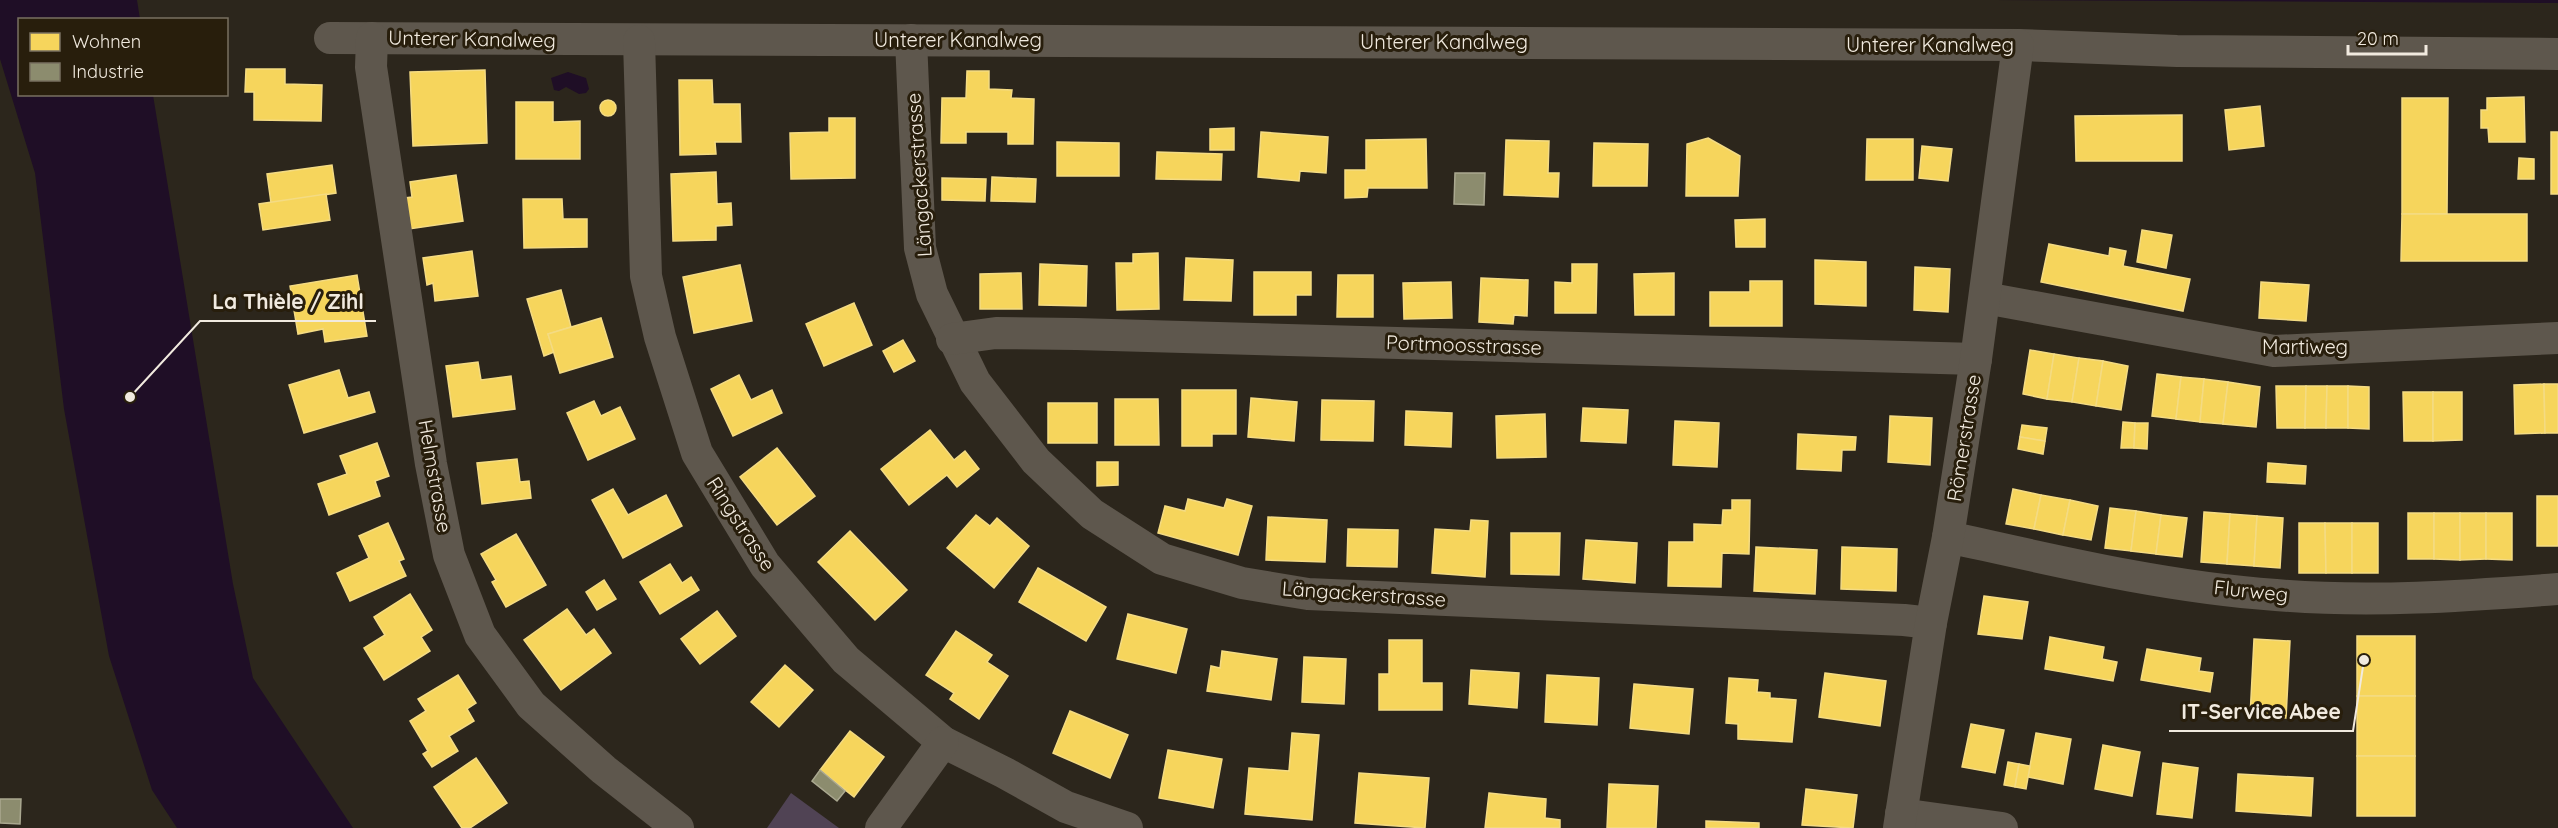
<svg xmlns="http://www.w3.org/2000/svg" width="2558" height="828" font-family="Quicksand,sans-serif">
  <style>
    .green { fill: #504354 }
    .water { fill: #1f0e26 }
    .homes { fill: #f6d55c; stroke: #f4db83; stroke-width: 1.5 }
    .industry { fill: #8c8c6e; stroke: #aaa890; stroke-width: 1.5 }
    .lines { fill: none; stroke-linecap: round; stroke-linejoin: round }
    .street { stroke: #5e574d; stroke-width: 32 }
    .labels { text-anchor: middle; stroke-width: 6; stroke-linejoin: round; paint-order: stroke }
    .street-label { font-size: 20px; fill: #f1eadf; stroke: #281e0c }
    .leader { fill: none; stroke: #f1eadf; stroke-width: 2 }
    .callout-dot { fill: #f1eadf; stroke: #281e0c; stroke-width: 2 }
    .callout-label { font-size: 21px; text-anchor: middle; font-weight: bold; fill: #f1eadf; stroke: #281e0c; stroke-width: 6; stroke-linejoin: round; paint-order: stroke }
  </style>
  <rect width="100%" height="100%" fill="#2c261c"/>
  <polygon class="green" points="791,793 839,828 767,828"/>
  <g class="water">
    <polygon points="0,0 137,0 140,19 20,20 20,94 153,95 233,584 253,678 353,828 177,828 152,790 109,656 64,409 35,173 0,59"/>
    <polygon points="1995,0 2558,0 2558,3"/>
    <polygon points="568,72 586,78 589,89 586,93 579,94 566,87 559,91 554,90 551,78"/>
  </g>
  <g class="homes">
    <polygon points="246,69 285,69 285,84 322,85 321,121 254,120 254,92 245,92"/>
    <polygon points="485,70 487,143 413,146 410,72"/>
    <polygon points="967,71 989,71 989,89 1012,90 1011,98 1034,99 1033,144 1008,144 1008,132 966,132 966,143 941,143 942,98 966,98"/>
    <polygon points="679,80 712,80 713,104 740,104 741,142 715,142 716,154 680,155"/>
    <polygon points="2524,97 2525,142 2489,142 2488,128 2481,128 2481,110 2487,110 2487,98"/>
    <polygon points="2402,98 2448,98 2447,214 2402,214"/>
    <circle cx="608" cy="108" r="8"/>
    <polygon points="516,102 553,102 553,122 580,121 580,159 516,159"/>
    <polygon points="2260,106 2264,146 2229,150 2225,110"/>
    <polygon points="2182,115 2182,161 2076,161 2075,116"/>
    <polygon points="829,118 855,118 855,178 791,179 790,133 829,132"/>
    <polygon points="1234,128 1234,150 1210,150 1210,129"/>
    <polygon points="1261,132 1328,137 1326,173 1300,171 1299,181 1258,177"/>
    <rect x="2551" y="132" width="7" height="62"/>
    <polygon points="1708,138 1740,156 1738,196 1686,196 1687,144"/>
    <polygon points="1426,139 1427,188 1368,188 1367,197 1345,198 1345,170 1366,170 1366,140"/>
    <polygon points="1867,139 1913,139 1913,180 1866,180"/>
    <polygon points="1506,140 1549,141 1548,173 1559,173 1558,197 1504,195"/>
    <polygon points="1057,142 1119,143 1119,176 1057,176"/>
    <polygon points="1594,143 1648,144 1647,186 1593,186"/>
    <polygon points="1922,146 1952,149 1948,181 1919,178"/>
    <polygon points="1157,152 1222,154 1221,180 1156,179"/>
    <polygon points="2519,158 2534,159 2534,179 2518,179"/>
    <polygon points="332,165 336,193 271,203 267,174"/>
    <polygon points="716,172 717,204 731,203 732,225 716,226 716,240 673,241 671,174"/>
    <polygon points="456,175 463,221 409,229 405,198 412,197 410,182"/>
    <polygon points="992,177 1036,179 1035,202 991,201"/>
    <polygon points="942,178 986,179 985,201 942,200"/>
    <polygon points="326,194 330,220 263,230 259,204"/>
    <polygon points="523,199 562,199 563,219 587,219 587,247 524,248"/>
    <polygon points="2402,214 2527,214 2527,261 2401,261"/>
    <polygon points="1765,219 1765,247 1736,247 1735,220"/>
    <polygon points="2142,230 2172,235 2166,268 2137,262"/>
    <polygon points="2049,244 2109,256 2110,248 2126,251 2123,266 2190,279 2183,311 2041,282"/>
    <polygon points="472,251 478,296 435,301 433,283 427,285 423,258"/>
    <polygon points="1158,253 1159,309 1117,310 1116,263 1133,263 1133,254"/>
    <polygon points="1186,258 1233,260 1231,301 1184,300"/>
    <polygon points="1815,260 1866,262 1866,306 1815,304"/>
    <polygon points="1040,264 1087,266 1086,306 1039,305"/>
    <polygon points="1572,264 1597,264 1596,313 1555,313 1555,282 1572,283"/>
    <polygon points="740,265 752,321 694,333 683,277"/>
    <polygon points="1915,267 1950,269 1948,312 1914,310"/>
    <polygon points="1254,272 1311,272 1311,295 1296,295 1296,315 1254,315"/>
    <polygon points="1021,273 1022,309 980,309 980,274"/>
    <polygon points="1674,273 1674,315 1635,315 1634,274"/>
    <polygon points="357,275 367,336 325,342 323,329 298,334 290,286"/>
    <polygon points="1338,275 1373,275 1373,317 1337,317"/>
    <polygon points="1481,278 1528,280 1527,316 1514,315 1513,324 1479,322"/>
    <polygon points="1750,281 1782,281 1782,326 1710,326 1710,292 1750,292"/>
    <polygon points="1451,282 1452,318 1404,319 1403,283"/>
    <polygon points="2261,282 2309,285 2306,321 2259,318"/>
    <polygon points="561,290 571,327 548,334 554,352 544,356 527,299"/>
    <polygon points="854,303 872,345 824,366 806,324"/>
    <polygon points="601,318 613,357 560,373 548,334"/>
    <polygon points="903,340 915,361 894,372 883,351"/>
    <polygon points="2030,350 2054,354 2047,399 2023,394"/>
    <polygon points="2054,354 2079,358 2072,402 2047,399"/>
    <polygon points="2079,358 2103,361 2096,406 2072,402"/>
    <polygon points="2103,361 2128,366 2121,410 2096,406"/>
    <polygon points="478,362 481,380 511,376 515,409 453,417 446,366"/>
    <polygon points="339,370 348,398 369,392 375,412 304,433 289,385"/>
    <polygon points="2157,374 2181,377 2176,419 2152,416"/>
    <polygon points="739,375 751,400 772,390 782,413 733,436 711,389"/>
    <polygon points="2181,377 2204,379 2200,422 2176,419"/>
    <polygon points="2204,379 2228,382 2223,424 2200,422"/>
    <polygon points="2228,382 2260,387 2256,427 2223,424"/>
    <polygon points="2544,384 2545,433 2515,434 2514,385"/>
    <polygon points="2544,384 2558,384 2558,433 2545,433"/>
    <polygon points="2276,386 2306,386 2305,428 2277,428"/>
    <polygon points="2306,386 2327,386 2326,428 2305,428"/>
    <polygon points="2327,386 2348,386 2348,428 2326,428"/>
    <polygon points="2348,386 2369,387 2369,429 2348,428"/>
    <polygon points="1182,390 1236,390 1236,434 1212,434 1212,446 1182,446"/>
    <polygon points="2403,392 2433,392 2433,441 2404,441"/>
    <polygon points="2433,392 2462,392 2462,440 2433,441"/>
    <polygon points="1251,398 1297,402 1294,441 1248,437"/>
    <polygon points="1115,399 1158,399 1159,445 1115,445"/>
    <polygon points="1322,400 1374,401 1373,441 1321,440"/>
    <polygon points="594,401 601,416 620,407 635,439 588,460 567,413"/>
    <rect x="1048" y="403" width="49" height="40"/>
    <polygon points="1583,408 1628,410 1626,443 1581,441"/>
    <polygon points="1406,411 1452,413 1451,447 1405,445"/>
    <polygon points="1545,414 1546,457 1497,458 1496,416"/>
    <polygon points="1890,416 1932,418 1930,465 1888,462"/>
    <polygon points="1675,421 1719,423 1717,467 1673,465"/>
    <polygon points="2123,422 2135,423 2134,448 2121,448"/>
    <polygon points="2135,423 2148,423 2147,449 2134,448"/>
    <polygon points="2022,425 2047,428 2045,441 2020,437"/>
    <polygon points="930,430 954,460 965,451 979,469 957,487 947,475 909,505 881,469"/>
    <polygon points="1798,434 1856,437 1855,450 1842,450 1841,471 1797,469"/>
    <polygon points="2020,437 2045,441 2043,454 2018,449"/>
    <polygon points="377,443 389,476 375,481 380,496 329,515 318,484 347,474 340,456"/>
    <polygon points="777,448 815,496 777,525 740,477"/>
    <polygon points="517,459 520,482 529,481 531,498 482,504 477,463"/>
    <polygon points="1097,462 1118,462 1118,485 1097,486"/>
    <polygon points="2268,463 2306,466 2305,484 2267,482"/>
    <polygon points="613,489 628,515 666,495 682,526 623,558 592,500"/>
    <polygon points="2013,489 2041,495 2034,529 2006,524"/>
    <polygon points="2041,495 2070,500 2063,535 2034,529"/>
    <rect x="2537" y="496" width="21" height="50"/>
    <polygon points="1188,499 1224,508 1227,499 1252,506 1238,555 1158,533 1165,506 1185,511"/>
    <polygon points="1732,500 1750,500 1749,554 1722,553 1721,587 1668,586 1669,542 1694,542 1694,524 1722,525 1723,510 1732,510"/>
    <polygon points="2070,500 2098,506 2091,540 2063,535"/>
    <polygon points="2110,508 2136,511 2131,551 2105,548"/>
    <polygon points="2136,511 2161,515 2156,554 2131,551"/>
    <polygon points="2204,512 2230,514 2227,564 2201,562"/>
    <rect x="2408" y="513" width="26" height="46"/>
    <polygon points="2434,513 2460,513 2460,560 2434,559"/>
    <polygon points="2460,513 2486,513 2486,559 2460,560"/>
    <polygon points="2486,513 2512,513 2512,560 2486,559"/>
    <polygon points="2230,514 2257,516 2254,566 2227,564"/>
    <polygon points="976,515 990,526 997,518 1029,546 994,588 947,548"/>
    <polygon points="2161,515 2187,518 2182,557 2156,554"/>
    <polygon points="2257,516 2283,518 2280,568 2254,566"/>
    <polygon points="1268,517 1327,520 1325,562 1266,560"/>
    <polygon points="1471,520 1488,521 1485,577 1432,573 1435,529 1470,531"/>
    <polygon points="388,523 404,559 399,561 406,576 350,601 337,573 369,558 359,536"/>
    <polygon points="2299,523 2325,523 2326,573 2299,573"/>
    <polygon points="2325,523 2352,523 2352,573 2326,573"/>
    <rect x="2352" y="523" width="26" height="50"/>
    <polygon points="1348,529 1398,530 1397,567 1347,566"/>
    <polygon points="850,531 907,590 875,620 818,562"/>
    <polygon points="1511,533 1560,533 1559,575 1511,574"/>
    <polygon points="516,534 546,585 506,607 492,582 496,580 481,554"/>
    <polygon points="1586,540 1637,543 1635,583 1583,579"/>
    <polygon points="1756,547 1817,550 1815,594 1754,591"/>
    <polygon points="1842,547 1897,549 1896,591 1841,589"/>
    <polygon points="670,564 682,583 691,577 699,590 660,614 640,582"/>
    <polygon points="1038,568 1106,607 1086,641 1019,602"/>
    <polygon points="604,580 616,599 597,610 586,592"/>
    <polygon points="410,594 432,630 421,637 430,651 384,680 364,648 385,635 374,617"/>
    <polygon points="1984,596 2028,602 2022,639 1978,634"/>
    <polygon points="567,609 586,635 594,629 611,653 561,690 524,640"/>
    <polygon points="717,611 736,636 700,664 681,639"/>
    <polygon points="1128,614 1187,629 1176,673 1117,659"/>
    <polygon points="956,631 992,655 987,662 1008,676 979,719 950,699 954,693 926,675"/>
    <rect x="2357" y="636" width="58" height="60"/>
    <polygon points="2050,637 2104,647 2102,659 2117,662 2113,681 2045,669"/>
    <polygon points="2254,639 2290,641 2286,718 2250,717"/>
    <polygon points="1389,640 1422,640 1422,683 1442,683 1442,710 1379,710 1379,674 1389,674"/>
    <polygon points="2147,649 2201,658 2199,671 2213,673 2210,692 2141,680"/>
    <polygon points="1222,651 1277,659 1271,700 1207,691 1211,666 1220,668"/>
    <polygon points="1304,657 1346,659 1344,704 1302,702"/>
    <polygon points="785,665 813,690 779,727 751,702"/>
    <polygon points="1471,670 1519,673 1517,708 1469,704"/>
    <polygon points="1825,673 1886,681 1880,726 1819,717"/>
    <polygon points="458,675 476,703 467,709 474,721 449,736 458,751 432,767 423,754 428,751 410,721 426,711 418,699"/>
    <polygon points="1547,675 1599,678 1597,725 1545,722"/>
    <polygon points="1729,678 1758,680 1757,692 1770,693 1770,698 1796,700 1792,742 1738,739 1738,724 1726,723"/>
    <polygon points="1634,684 1693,689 1689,734 1630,728"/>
    <rect x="2357" y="696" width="58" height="60"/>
    <polygon points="1070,711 1128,735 1110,778 1053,753"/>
    <polygon points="1971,724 2004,730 1995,773 1962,767"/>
    <polygon points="850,731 884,757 854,797 820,770"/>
    <polygon points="1292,733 1319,735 1312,820 1245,814 1249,768 1289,771"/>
    <polygon points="2036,733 2071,739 2063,784 2028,777"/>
    <polygon points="2103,745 2140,752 2132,796 2095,789"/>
    <polygon points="1168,750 1222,759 1213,808 1159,798"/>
    <rect x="2357" y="756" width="58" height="60"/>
    <polygon points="476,758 507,803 470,828 462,828 434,787"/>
    <polygon points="2008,762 2019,764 2015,787 2004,785"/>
    <polygon points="2163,763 2198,768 2192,818 2157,814"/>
    <polygon points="2019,764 2030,766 2026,789 2015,787"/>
    <polygon points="1359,773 1429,778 1425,828 1355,823"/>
    <polygon points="2238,774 2313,778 2311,816 2236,811"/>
    <polygon points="1609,784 1658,786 1656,828 1607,828"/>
    <polygon points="1806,789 1857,795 1853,828 1802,825"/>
    <polygon points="1489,793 1546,799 1545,818 1560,820 1560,828 1485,828"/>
    <polygon points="1706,821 1759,823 1759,828 1706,828"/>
  </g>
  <g class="industry">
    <polygon points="1455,173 1485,173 1484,205 1454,204"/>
    <polygon points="820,770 845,791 837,801 812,781"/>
    <polygon points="0,799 21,799 20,824 0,823"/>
  </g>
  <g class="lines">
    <g class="street">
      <polyline points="330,38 2018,45 2177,51 2558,54"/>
      <polyline points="372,38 371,67 431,464 449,555 480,635 531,705 604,770 678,828"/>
      <polyline points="911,40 920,248 932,294 975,382 1036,461 1092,514 1162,559 1242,583 1308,594 1904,620 1931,623"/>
      <polyline points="639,41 646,276 660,337 697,453 765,565 846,660 943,742 1005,773 1066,807 1127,828"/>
      <polyline points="1985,298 2274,351 2558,338"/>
      <polyline points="952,339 996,333 1076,334 1976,359"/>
      <path d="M1948 537C2057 561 2164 587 2276 595 2370 603 2464 596 2558 589"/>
      <polyline points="1901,814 2002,828"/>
      <polyline points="881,828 943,742"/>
      <polyline points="1899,828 1931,623 1948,537 1976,359 2018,45"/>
    </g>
  </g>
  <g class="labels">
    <g class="street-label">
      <text transform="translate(472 39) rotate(1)" y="7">Unterer Kanalweg</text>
      <text x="958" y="47">Unterer Kanalweg</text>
      <text x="1444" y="49">Unterer Kanalweg</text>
      <text x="1930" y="52">Unterer Kanalweg</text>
      <text transform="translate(919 175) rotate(-94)" y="7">Längackerstrasse</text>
      <text transform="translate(1464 345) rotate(2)" y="7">Portmoosstrasse</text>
      <text x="2305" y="354">Martiweg</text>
      <text transform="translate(1964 438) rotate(-81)" y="7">Römerstrasse</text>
      <text transform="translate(435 476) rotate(80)" y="7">Helmstrasse</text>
      <text transform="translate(741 524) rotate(57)" y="7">Ringstrasse</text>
      <text transform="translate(2251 591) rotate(6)" y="7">Flurweg</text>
      <text transform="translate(1364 594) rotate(4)" y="7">Längackerstrasse</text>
    </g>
  </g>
  <path class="leader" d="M130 397L200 321H376M2364 660L2353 731H2169"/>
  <g class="callout-dot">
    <circle cx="130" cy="397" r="6"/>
    <circle cx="2364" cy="660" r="6"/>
  </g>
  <g class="callout-label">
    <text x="288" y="309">La Thièle / Zihl</text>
    <text x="2261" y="719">IT-Service Abee</text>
  </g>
  <rect x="18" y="18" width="210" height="78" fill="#281e0c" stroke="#787060" stroke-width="1.5"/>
  <rect x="30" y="33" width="30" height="18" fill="#f6d55c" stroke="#787060" stroke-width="1.5"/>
  <text x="72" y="48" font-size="18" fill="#f1eadf">Wohnen</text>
  <rect x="30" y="63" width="30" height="18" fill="#8c8c6e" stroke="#787060" stroke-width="1.5"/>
  <text x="72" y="78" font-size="18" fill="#f1eadf">Industrie</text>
  <path d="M2348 45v9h78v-9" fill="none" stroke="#f1eadf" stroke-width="3"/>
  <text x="2357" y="45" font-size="18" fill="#f1eadf" stroke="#281e0c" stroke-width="4.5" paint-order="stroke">20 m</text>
</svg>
